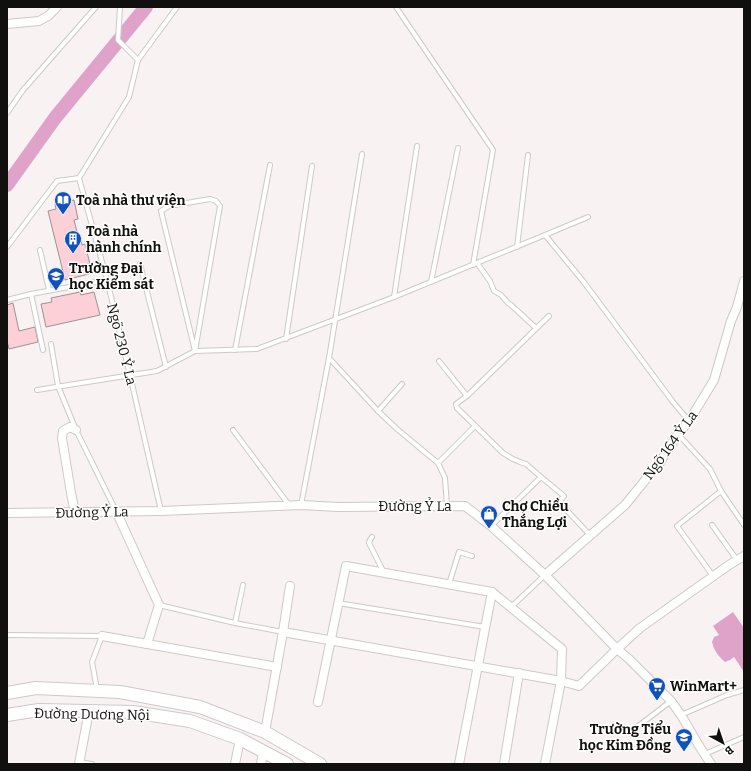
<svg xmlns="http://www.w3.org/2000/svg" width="751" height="771" font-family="Bitter,serif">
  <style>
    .water { fill: #dfa3ca }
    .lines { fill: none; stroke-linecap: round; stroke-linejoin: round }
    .river { stroke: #dfa3ca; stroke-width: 14 }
    .building { fill: #fdd0d7; stroke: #989394 }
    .lane-casing { stroke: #cec9c8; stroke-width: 6 }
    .street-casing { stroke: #cec9c8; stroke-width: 10 }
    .primary-casing { stroke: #cec9c8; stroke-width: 14 }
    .lane { stroke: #fff; stroke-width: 4 }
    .street { stroke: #fff; stroke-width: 8 }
    .primary { stroke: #fff; stroke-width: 12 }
    .labels { text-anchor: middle; stroke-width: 3; stroke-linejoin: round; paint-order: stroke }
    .poi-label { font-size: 14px; font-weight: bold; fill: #12100f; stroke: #fff; text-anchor: start }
    .street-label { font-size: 14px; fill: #12100f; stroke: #fff }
  </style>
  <rect width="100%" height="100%" fill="#f8f3f2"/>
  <path class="water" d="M733 612 744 628V672L734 657 730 660 725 662C718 656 714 650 712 642L714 637 719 635 713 626Z"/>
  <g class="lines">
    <polyline class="river" points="7,185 55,118 146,7"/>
  </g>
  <g class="building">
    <polygon points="74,200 78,219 74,220 78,236 80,236 82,245 85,244 90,264 87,264 89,274 65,280 48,211 56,209 55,204"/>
    <polygon points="80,292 81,295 94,292 100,315 46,327 41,304 52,302 51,298"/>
    <polygon points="13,303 19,331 35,327 38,342 9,349 7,341 7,305"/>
  </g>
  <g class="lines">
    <g class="lane-casing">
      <g id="lane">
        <polyline points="120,7 118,40 138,60"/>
        <polyline points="396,7 493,150 473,265"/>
        <polyline points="7,113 23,90 96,7"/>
        <polyline points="79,178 107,280 130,375 161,511"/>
        <polyline points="79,178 129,97 138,60 177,7"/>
        <polygon points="210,199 216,201 220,206 195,351 161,211 169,206"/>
        <polyline points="545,235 583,281 673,402 689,421"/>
        <polyline points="7,247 57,181 79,178"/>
        <polyline points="517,247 528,155"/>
        <polyline points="40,250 49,290"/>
        <polyline points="477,263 490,281 494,291 501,295 508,303 511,305 536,328"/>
        <polyline points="140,264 166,367"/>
        <polyline points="431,282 458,148"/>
        <polyline points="31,294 43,350"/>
        <polyline points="394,297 417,146"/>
        <polyline points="7,300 31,294 107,280"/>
        <polyline points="286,339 312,166"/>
        <polyline points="51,344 58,386 76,430 116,511"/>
        <polyline points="235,350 270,165"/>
        <polyline points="329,358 378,411 397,429 438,463 445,478 447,506"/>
        <polyline points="439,361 467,396"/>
        <polyline points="37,390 157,371 195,351 257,349 394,297 545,235 588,217"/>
        <polyline points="378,411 402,384"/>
        <polyline points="233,430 289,505"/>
        <polyline points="678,434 710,469 721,491 744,525"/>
        <polyline points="438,463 475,426"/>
        <polyline points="541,477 526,464 520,462 513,459 503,453 457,408 456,404 467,396 549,316"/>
        <polyline points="301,505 329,358 362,154"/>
        <polyline points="712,525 737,560"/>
        <polyline points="491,526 541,477 564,496 559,502 590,535"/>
        <polyline points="372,537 370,540 369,543 384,573"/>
        <polyline points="713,576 677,526 721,491"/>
        <polyline points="449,584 459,552 472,556"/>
        <polyline points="338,603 485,627"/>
        <polyline points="159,605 235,623 283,632"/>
        <polyline points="511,607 545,575"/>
        <polyline points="235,623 243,585"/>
        <polyline points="7,635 102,636 92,662 97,689"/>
        <polyline points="681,715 727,695 744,690"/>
        <polyline points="637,727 671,701"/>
        <polyline points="705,754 744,737"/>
        <polyline points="79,762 92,764"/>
      </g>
    </g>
    <g class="street-casing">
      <g id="street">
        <polyline points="7,24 39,21 48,16 57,7"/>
        <polyline points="116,511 159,605 147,644"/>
        <polyline points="7,513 161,511 301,505 338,507 465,506 491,526 545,575 617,649 629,659 671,701 681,715 701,749 711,764"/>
        <polyline points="75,513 71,493 62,438 63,431 70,427 76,430"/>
        <polyline points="545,575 625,505 660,462 678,434 689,421 714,380 731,321 737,307 744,281"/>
        <polyline points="283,632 561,681 579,686 617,649 640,628 729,565 744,556"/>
        <polyline points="102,636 277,667"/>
        <polyline points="318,702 346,566 492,592 562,649 561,681 545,764"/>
        <polyline points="265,732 283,632 290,586"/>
        <polyline points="79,764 89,711"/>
        <polyline points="235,764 240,739"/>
        <polyline points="261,764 263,752"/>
        <polyline points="459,764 492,592"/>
        <polyline points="504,764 519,673"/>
      </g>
    </g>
    <g class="primary-casing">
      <g id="primary">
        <polyline points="7,693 36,688 120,692 200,707 265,732 320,764"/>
        <polyline points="7,715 39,710 133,712 190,721 240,739 287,764"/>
      </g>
    </g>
    <use href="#lane" class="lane"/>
    <use href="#street" class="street"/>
    <use href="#primary" class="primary"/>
  </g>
  <defs>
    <g id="library-pin" transform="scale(0.9)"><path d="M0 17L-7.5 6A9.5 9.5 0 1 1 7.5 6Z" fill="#1151bd" stroke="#fff"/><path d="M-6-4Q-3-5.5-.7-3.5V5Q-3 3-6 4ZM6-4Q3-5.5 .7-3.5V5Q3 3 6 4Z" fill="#fff"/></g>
    <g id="building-pin" transform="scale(0.9)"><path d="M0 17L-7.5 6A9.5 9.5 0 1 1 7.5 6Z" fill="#1151bd" stroke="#fff"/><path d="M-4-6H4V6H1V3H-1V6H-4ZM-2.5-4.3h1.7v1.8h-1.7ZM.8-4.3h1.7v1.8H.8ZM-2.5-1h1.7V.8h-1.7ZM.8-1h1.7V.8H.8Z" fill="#fff"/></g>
    <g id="university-pin" transform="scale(0.9)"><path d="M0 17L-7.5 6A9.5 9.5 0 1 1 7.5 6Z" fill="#1151bd" stroke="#fff"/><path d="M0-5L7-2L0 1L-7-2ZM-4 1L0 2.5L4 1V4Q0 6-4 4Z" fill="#fff"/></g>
    <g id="shop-pin" transform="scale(0.9)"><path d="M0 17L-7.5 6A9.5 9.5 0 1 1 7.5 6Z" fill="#1151bd" stroke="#fff"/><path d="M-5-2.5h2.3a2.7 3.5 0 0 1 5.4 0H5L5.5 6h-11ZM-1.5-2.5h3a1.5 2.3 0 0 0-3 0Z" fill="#fff"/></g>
    <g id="supermarket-pin" transform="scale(0.9)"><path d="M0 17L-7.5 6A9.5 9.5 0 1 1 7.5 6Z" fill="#1151bd" stroke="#fff"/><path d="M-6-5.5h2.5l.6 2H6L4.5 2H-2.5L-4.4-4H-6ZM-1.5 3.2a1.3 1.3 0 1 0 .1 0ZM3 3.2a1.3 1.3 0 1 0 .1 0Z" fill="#fff"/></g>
    <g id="school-pin" transform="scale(0.9)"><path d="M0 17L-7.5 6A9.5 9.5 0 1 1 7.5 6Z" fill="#1151bd" stroke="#fff"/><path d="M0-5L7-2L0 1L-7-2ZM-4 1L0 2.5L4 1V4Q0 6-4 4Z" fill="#fff"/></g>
  </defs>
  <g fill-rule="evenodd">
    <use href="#library-pin" x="63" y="200"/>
    <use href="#building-pin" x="73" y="239"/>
    <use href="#university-pin" x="56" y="276"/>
    <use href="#shop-pin" x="489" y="514"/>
    <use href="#supermarket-pin" x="657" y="686"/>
    <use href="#school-pin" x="684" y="737"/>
  </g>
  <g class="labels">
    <g class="poi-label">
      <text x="76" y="205">Toà nhà thư viện</text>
      <text x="86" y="236">Toà nhà<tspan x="86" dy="16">hành chính</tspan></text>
      <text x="69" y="273">Trường Đại<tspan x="69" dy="16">học Kiểm sát</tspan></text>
      <text x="502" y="511">Chợ Chiều<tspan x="502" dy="16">Thắng Lợi</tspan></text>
      <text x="670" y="691">WinMart+</text>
      <text x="671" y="734" text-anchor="end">Trường Tiểu<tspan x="671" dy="16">học Kim Đồng</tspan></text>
    </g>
    <g class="street-label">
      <text transform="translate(122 344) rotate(76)" y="5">Ngõ 230 Ỷ La</text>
      <text transform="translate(670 445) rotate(-54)" y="5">Ngõ 164 Ỷ La</text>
      <text x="415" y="511">Đường Ỷ La</text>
      <text transform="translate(92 512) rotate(-1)" y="5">Đường Ỷ La</text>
      <text transform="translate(92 714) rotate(1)" y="5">Đường Dương Nội</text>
    </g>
  </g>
  <rect width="751" height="771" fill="none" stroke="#12100f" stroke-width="16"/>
  <g transform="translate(723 743) rotate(140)" stroke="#ffffff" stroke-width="3" paint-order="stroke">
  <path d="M0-3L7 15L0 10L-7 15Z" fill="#12100f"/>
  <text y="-6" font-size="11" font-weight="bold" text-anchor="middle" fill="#12100f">B</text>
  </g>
</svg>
